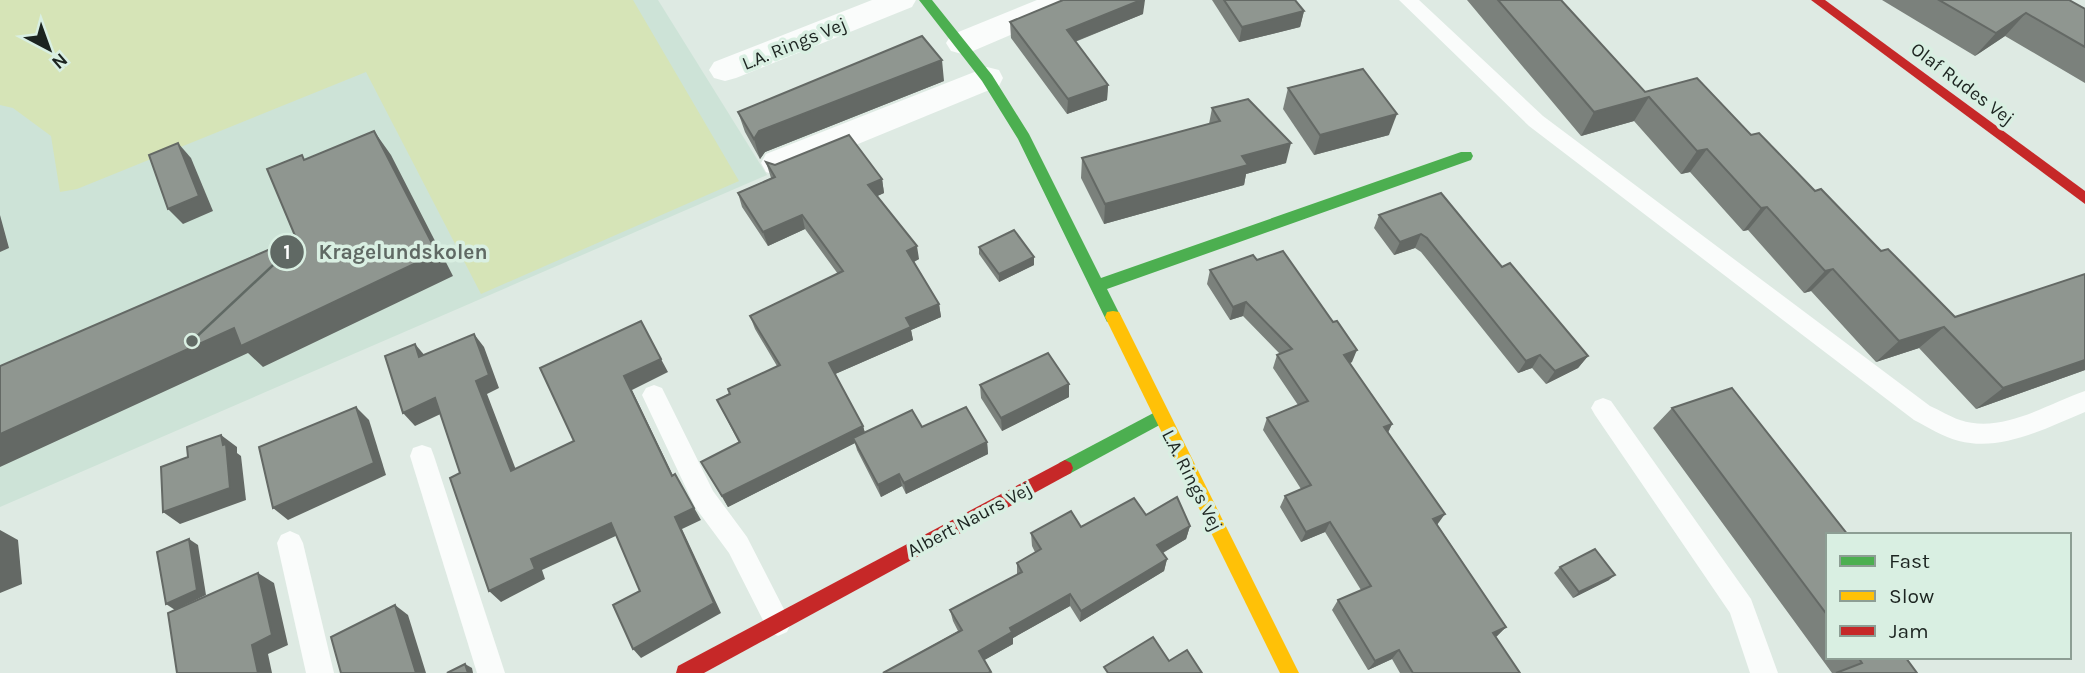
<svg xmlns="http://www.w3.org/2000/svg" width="2085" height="673" font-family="Karla,sans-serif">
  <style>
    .built { fill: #cde3d7 }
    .green { fill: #d6e4b7 }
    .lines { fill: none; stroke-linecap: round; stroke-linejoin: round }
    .lane { fill: #fafcfb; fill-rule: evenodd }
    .street { fill: #fafcfb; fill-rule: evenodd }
    .fast { fill: #4caf50; fill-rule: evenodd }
    .slow { fill: #ffc107; fill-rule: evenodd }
    .jam { fill: #c62828; fill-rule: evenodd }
    .wall { fill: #7b817c }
    .shaded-wall { fill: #646965 }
    .building { fill: #8f9690; stroke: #646965; stroke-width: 2 }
    .labels { text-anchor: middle; stroke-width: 7; stroke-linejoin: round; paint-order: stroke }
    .street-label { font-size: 19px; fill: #1c2420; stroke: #d9efe2 }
    .leader { fill: none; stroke: #606964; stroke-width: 2.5 }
    .callout-dot { fill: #606964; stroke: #d9efe2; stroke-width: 2.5 }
    .mark-label { font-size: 21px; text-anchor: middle; font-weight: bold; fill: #fff }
    .callout-label { font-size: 21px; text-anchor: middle; font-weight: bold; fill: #606964; stroke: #d9efe2; stroke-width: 7; stroke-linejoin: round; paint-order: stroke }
  </style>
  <rect width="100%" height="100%" fill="#deeae3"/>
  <polygon class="built" points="0,0 658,0 767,175 0,507"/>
  <polygon class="green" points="0,0 633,0 739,181 481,294 366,72 77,189 60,192 51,136 13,108 0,105"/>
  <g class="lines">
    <g class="lane">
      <path d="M1399 0H1419L1543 116 1930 406C1940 410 1950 417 1960 420 2002 434 2047 404 2085 391V412C2046 428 2002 452 1959 441 1943 437 1928 427 1914 420L1529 126Z"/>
      <polygon points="654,385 662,388 713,491 747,537 791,623 787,632 778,636 769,632 729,553 695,507 642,395 646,388"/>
      <polygon points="1603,398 1611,401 1751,599 1778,673 1750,673 1730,613 1595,415 1591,408 1595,401"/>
      <polygon points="422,445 431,448 434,456 505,673 477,673 410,456 413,448"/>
      <polygon points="290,531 299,535 303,543 334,673 306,673 277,543 281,535"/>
    </g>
    <g class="street">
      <polygon points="872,0 916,0 912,7 736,78 725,81 714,78 709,70 714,62"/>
      <polygon points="1037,0 1080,0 1076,7 973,51 962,54 951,51 946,43 951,35"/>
      <polygon points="987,67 999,70 1003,78 999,86 790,172 778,176 766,172 761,163 766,154"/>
    </g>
    <g class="fast">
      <polygon points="919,0 932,0 992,75 1029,134 1101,278 1461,152 1471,152 1473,156 1471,160 1107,289 1121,317 1119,322 1107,322 1018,139 982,81"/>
      <polygon points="1161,409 1167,411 1169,416 1167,421 1071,473 1065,476 1059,473 1057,468 1059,463"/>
    </g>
    <polygon class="slow" points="1113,311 1119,312 1299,673 1280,673 1105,317 1107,312"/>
    <g class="jam">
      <polygon points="1811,0 1825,0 2085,191 2085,204"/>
      <polygon points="1065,460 1071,463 1073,468 1071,473 704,673 676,673 678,666"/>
    </g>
  </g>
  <g class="wall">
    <polygon points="1212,0 1295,0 1304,11 1300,27 1239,42"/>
    <polygon points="1467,0 1561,0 1645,92 1751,135 1815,191 1955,317 2085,274 2085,370 1976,409 1919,348 1876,362 1811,291 1804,293 1748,230 1743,231 1690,172 1681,174 1634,121 1581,136"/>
    <polygon points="1882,0 2069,0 2085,9 2085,83 2005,36 1975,56"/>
    <polygon points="1143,14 1075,42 1108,85 1107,100 1067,114 1011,38 1010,22"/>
    <polygon points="944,81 765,152 760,159 745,132 738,112"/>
    <polygon points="1288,88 1389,135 1314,155 1283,109"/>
    <polygon points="1212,108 1286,163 1246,174 1244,185 1104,224 1081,178 1082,158 1209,124"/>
    <polygon points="766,162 775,165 882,179 884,193 877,196 919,259 914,262 939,304 941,317 911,330 913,340 835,374 863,426 865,433 922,427 987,442 988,454 906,494 902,486 881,497 857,450 855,443 728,507 701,462 739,443 717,400 777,366 755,329 750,316 838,274 805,229 768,246 742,207 738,193 771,178"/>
    <polygon points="1379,215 1502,267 1588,356 1578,368 1546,384 1532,368 1518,373 1421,252 1415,248 1394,255 1374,228"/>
    <polygon points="979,247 1034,265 999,282 979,254"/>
    <polygon points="1257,260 1352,362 1350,363 1392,424 1388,433 1437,524 1506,627 1496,637 1520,673 1400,673 1392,659 1368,670 1332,610 1338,600 1361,590 1325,532 1301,542 1280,507 1285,496 1301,489 1263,430 1267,418 1298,405 1273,368 1277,355 1280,354 1243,316 1230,320 1207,284 1210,270"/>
    <polygon points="980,385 1069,397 1002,431 981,398"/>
    <polygon points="1672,408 1828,535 1828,657 1914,657 1907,660 1917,673 1832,673 1653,428"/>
    <polygon points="1146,515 1190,526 1186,539 1163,553 1167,559 1164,571 1080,622 1070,606 1013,638 1013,644 984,660 991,673 883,673 958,631 953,621 950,610 1017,575 1017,563 1035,552 1032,546 1031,533 1081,527"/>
    <polygon points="1560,567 1609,580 1573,598 1554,573"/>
  </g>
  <g class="shaded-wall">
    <polygon points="1141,0 1145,0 1143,14 1066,45 1067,30"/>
    <polygon points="1304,11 1300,27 1239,42 1242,27"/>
    <polygon points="2026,13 2005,36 1975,56 1996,33"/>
    <polygon points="942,60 944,81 765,152 760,159 754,139 759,131"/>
    <polygon points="1108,85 1107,100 1067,114 1068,99"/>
    <polygon points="1649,97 1634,121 1581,136 1594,112"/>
    <polygon points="1397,114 1389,135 1314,155 1320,135"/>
    <polygon points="374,131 391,155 453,276 263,367 248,353 0,467 0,434 234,328"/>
    <polygon points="178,143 191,158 213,211 183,224 168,209"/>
    <polygon points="1291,143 1286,163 1246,174 1244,185 1104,224 1105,204 1242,156"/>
    <polygon points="1707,149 1690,172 1681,174 1697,151"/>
    <polygon points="882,179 884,193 871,199 868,185"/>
    <polygon points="1767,207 1748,230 1743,231 1761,208"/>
    <polygon points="0,215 9,248 0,252"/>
    <polygon points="802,215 805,229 768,246 763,232"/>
    <polygon points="1421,234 1415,248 1394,255 1400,242"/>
    <polygon points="917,246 919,259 909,264 907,251"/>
    <polygon points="1034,257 1034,265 999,282 999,274"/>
    <polygon points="1833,269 1811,291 1804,293 1825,271"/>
    <polygon points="1246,302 1243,316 1230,320 1233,307"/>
    <polygon points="939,304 941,317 911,330 913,340 833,375 829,363 906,318"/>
    <polygon points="1944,327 1919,348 1876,362 1899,341"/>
    <polygon points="474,334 484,347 499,388 487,394 521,483 511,471 476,381"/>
    <polygon points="415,344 426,357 419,357"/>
    <polygon points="1357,350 1352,362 1339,368 1344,355"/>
    <polygon points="1540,355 1532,368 1518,373 1526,361"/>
    <polygon points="1588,356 1578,368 1546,384 1555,371"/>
    <polygon points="661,359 668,372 632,390 679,488 672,476 624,376"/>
    <polygon points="2085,360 2085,370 1976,409 2003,388"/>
    <polygon points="1069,384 1069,397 1002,431 1001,418"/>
    <polygon points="435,398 447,411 415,426 403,413"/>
    <polygon points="356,407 369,420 386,475 288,520 273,508"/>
    <polygon points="1392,424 1386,436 1384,427"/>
    <polygon points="863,426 866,437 853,438 855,443 728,507 722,496"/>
    <polygon points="221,435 237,447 237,453 241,456 246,500 180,524 163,512 223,445"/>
    <polygon points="987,442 988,454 906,494 904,483"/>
    <polygon points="675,474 701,520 682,529 721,613 641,658 633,649"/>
    <polygon points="899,474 902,486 881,497 878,485"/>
    <polygon points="1445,514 1437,525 1433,519"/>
    <polygon points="1330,522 1325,532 1301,542 1306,532"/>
    <polygon points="611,523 620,534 542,570 545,579 501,602 489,591 531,559"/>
    <polygon points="1190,526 1186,539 1155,557 1157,545"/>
    <polygon points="0,530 18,540 22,584 0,593"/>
    <polygon points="189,539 198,545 206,595 175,610 166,604"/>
    <polygon points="1167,559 1164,571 1080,622 1081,611"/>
    <polygon points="258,573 274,583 288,645 268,654 272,673 258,673 252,645"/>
    <polygon points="1615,575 1609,580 1573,598 1579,592"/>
    <polygon points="1070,594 1070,606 1013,638 1013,644 981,662 979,651 1010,628"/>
    <polygon points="395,605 408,615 426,673 416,673"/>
    <polygon points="1506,627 1497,636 1484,642 1493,633"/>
    <polygon points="1399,650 1392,659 1368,670 1375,661"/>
    <polygon points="465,664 472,668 473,673 468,673"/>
  </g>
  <g class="building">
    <polygon points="1063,0 1141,0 1067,30 1108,85 1068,99 1010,22"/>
    <polygon points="1224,0 1295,0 1304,11 1242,27"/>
    <polygon points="1498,0 1561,0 1645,92 1697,78 1751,135 1759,133 1815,191 1821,189 1881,251 1888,249 1955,317 2085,274 2085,360 2003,388 1944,327 1899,341 1833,269 1825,271 1767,207 1761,208 1707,149 1697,151 1649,97 1594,112"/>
    <polygon points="1939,0 2069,0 2085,9 2085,47 2026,13 1996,33"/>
    <polygon points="922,36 942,60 759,131 754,139 738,112"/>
    <polygon points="1363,69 1397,114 1320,135 1288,88"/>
    <polygon points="1248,99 1291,143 1242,156 1248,165 1105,204 1082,158 1220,121 1212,108"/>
    <polygon points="374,131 437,253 241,346 234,328 0,434 0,366 296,238 267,169 302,155 304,160"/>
    <polygon points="849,135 882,179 868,185 917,246 907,251 939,304 906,318 911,327 829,363 863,426 722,496 701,462 740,442 717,400 730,394 728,389 780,365 750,316 843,271 802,215 763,232 738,193 775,177 766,162 775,165"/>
    <polygon points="178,143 199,196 168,209 149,155"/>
    <polygon points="1441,193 1502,267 1510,263 1588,356 1555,371 1540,355 1526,361 1427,238 1421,234 1400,242 1379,215"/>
    <polygon points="1014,230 1034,257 999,274 979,247"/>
    <polygon points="1283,251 1333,322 1337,321 1357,350 1344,355 1392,424 1384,427 1445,514 1433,519 1506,627 1493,633 1520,673 1413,673 1399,650 1375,661 1338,600 1371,586 1330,522 1306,532 1285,496 1311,485 1267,418 1308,401 1277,355 1292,349 1246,302 1233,307 1210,270 1253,255 1257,260"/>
    <polygon points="641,321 661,359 624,376 672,476 675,474 694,508 675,517 714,603 633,649 613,605 640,591 611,523 531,559 535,569 489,591 450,478 460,473 435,398 403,413 385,356 415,344 419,357 474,334 489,375 476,381 511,471 574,441 540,368"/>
    <polygon points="1048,353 1069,384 1001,418 980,385"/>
    <polygon points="1732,388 1848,535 1828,535 1828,616 1672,408"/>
    <polygon points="356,407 374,463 273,508 259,447"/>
    <polygon points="966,407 987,442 904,483 899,474 878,485 853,438 912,410 922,427"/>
    <polygon points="221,435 223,445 226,444 230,488 163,512 161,467 188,457 187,447"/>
    <polygon points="1177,497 1190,526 1157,545 1167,559 1081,611 1070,594 1010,628 1012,632 979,651 991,672 988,673 883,673 962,630 950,610 1022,572 1017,563 1041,549 1031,533 1071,511 1081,527 1134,498 1146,515"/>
    <polygon points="189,539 197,590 166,604 157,552"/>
    <polygon points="1595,549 1615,575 1579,592 1560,567"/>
    <polygon points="258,573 272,635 252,645 258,673 177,673 168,613"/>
    <polygon points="395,605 416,673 341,673 331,637"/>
    <polygon points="1153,637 1169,661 1187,650 1202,673 1108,673 1104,667"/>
    <polygon points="1858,657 1909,657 1906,658 1917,673 1836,673 1862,663"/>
    <polygon points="465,664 468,673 447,673"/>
  </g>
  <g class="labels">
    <g class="street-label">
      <text transform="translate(794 43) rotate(-22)" y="7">L.A. Rings Vej</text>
      <text transform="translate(1963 83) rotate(37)" y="7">Olaf Rudes Vej</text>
      <text transform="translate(1193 480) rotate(63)" y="7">L.A. Rings Vej</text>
      <text transform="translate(969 519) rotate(-28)" y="7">Albert Naurs Vej</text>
    </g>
  </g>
  <path class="leader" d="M192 341L287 252"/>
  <g class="callout-dot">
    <circle cx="192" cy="341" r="7"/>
    <circle cx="287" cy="252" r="18"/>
  </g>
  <g class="mark-label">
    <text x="287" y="259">1</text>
  </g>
  <g class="callout-label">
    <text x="403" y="259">Kragelundskolen</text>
  </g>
  <rect x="1826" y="533" width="245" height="126" fill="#d9efe2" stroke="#8d9e94" stroke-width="2"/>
  <rect x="1840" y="556" width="35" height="10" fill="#4caf50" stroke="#8d9e94" stroke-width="2"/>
  <text x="1889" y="568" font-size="21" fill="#1c2420">Fast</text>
  <rect x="1840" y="591" width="35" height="10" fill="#ffc107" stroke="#8d9e94" stroke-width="2"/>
  <text x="1889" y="603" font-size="21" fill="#1c2420">Slow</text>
  <rect x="1840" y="626" width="35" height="10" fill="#c62828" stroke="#8d9e94" stroke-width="2"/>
  <text x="1889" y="638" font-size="21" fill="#1c2420">Jam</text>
  <g transform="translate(49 49) rotate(139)" stroke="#d9efe2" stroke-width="5" paint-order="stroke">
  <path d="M0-5L12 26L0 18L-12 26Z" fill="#1c2420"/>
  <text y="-10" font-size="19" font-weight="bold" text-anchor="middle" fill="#1c2420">N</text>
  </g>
</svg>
